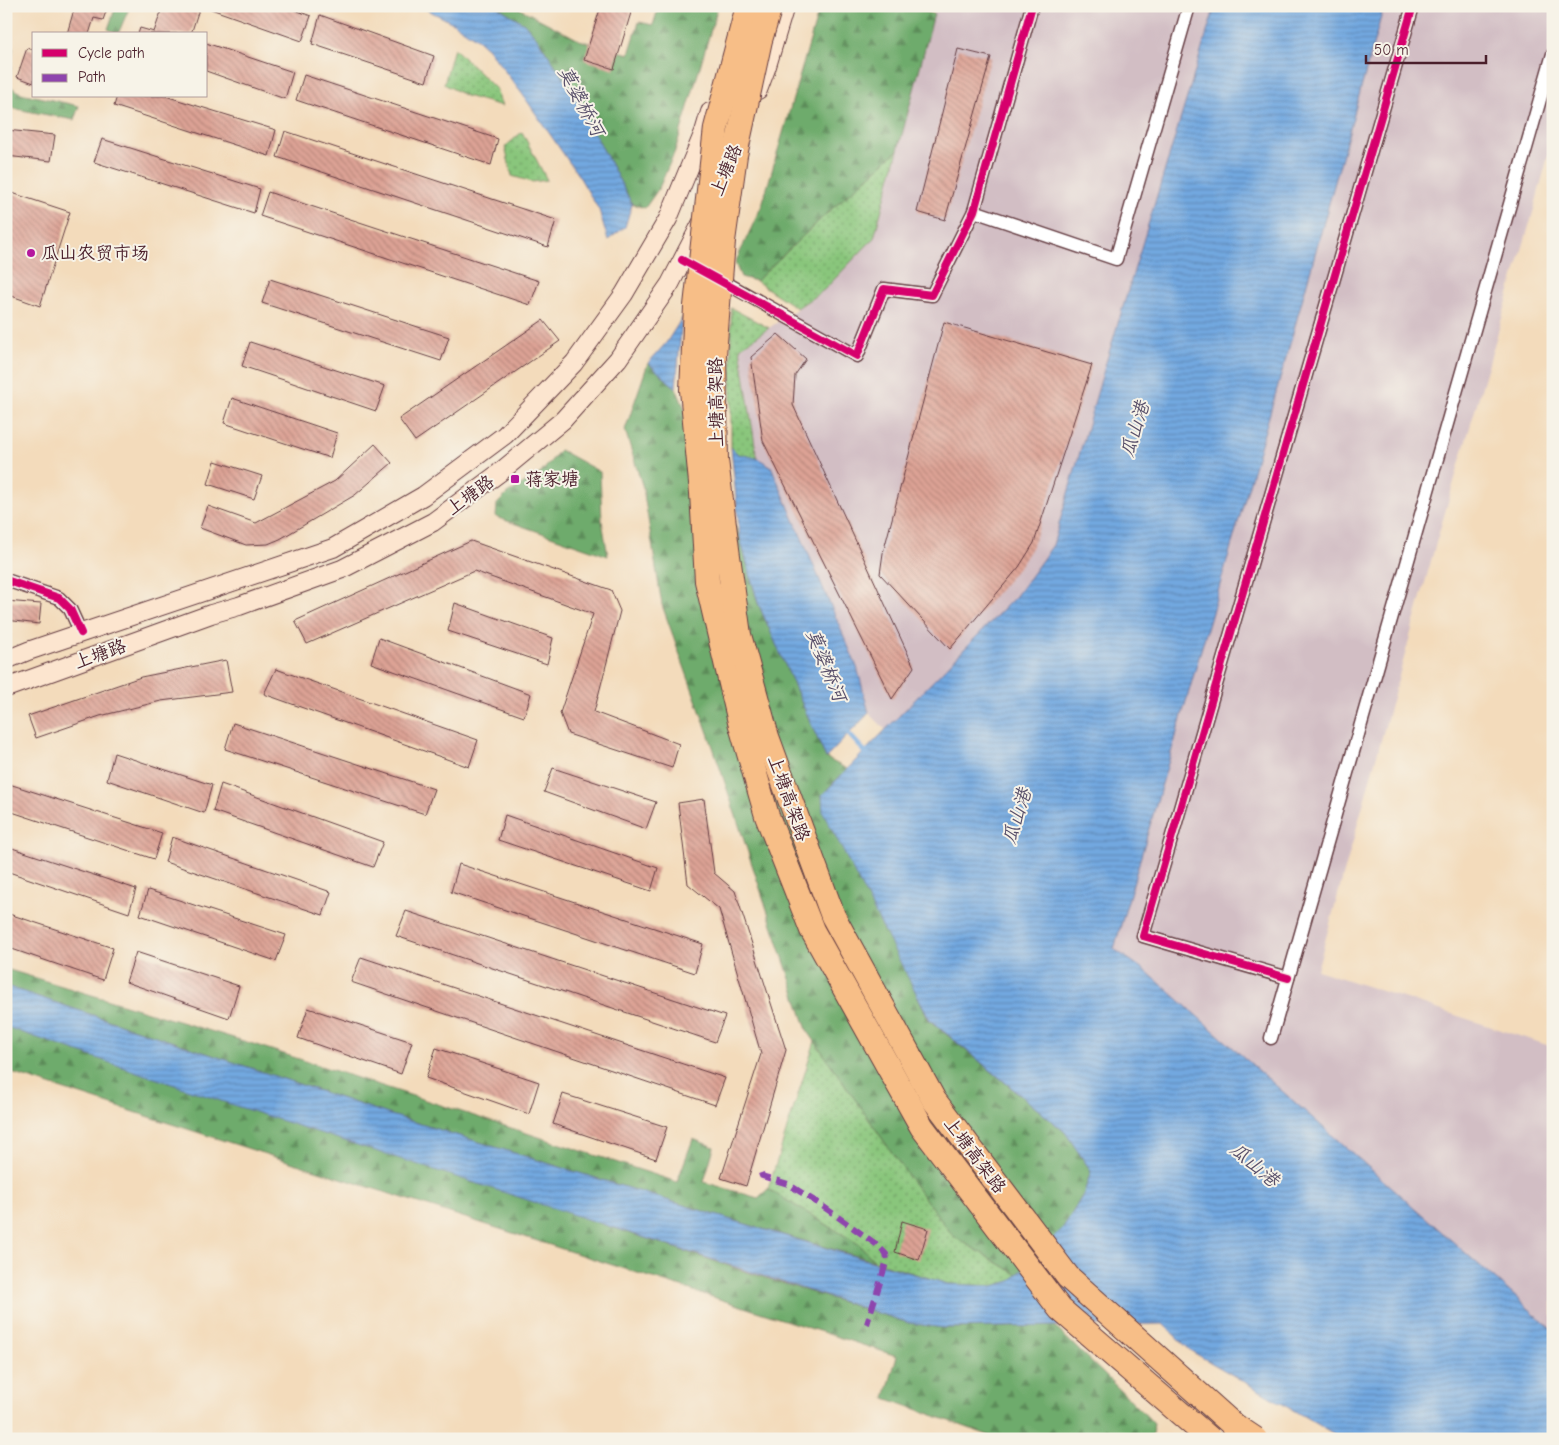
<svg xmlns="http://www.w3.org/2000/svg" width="1559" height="1445" font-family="'Comic Neue','LXGW WenKai TC',sans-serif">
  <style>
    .industrial { fill: #d2bec4 }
    .grass { fill: url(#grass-dots); stroke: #6a7254 }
    .forest { fill: url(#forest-firs); stroke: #5c654c }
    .water { fill: url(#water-rules); stroke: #5e6486 }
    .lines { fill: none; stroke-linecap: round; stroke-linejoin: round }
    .stream { stroke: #72a8e0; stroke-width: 5 }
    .building { fill: url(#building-back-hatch) }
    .street-casing { stroke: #633b41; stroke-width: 15 }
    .secondary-casing { stroke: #633b41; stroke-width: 20 }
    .street { stroke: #fff; stroke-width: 12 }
    .secondary { stroke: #fce5cf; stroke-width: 18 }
    .highway-bridge-casing { stroke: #633b41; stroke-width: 26; stroke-linecap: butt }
    .highway-bridge { stroke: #f7be87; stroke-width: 24 }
    .quiet { stroke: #8e44ad; stroke-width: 6; stroke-dasharray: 12 6; stroke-linecap: butt }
    .cycleway-casing { stroke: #f7f3e8; stroke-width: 11 }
    .cycleway { stroke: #d6006c; stroke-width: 8 }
    .poi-dot { fill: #b5179e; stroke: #f7f3e8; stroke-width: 2 }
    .labels { text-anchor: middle; stroke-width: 4; stroke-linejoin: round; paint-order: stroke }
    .street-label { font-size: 18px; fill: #4a1f2b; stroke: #f7f3e8 }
    .poi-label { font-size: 18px; fill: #4a1f2b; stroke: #f7f3e8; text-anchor: start }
    .water-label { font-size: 19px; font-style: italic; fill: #584f6a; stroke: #f7f3e8 }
  </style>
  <defs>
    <pattern id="grass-dots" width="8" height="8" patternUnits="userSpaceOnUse" patternTransform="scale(1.25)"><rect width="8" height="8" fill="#89c67c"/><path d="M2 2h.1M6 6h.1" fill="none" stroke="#72a066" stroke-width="1.8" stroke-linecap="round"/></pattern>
    <pattern id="forest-firs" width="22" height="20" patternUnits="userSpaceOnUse" patternTransform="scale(1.25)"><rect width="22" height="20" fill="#6eab6c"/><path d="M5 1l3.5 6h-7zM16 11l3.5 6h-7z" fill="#5c8b59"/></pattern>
    <pattern id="water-rules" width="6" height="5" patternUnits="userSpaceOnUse" patternTransform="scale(1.25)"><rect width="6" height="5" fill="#72a8e0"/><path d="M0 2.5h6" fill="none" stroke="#6088b6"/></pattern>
    <pattern id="building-back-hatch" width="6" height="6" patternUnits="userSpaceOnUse" patternTransform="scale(1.25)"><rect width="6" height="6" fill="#dda395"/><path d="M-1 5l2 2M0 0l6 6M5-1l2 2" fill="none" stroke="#b5847a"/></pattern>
  </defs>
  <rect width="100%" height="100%" fill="#f7f3e8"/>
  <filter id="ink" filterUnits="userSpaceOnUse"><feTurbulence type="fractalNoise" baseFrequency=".02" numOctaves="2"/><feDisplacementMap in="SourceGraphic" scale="10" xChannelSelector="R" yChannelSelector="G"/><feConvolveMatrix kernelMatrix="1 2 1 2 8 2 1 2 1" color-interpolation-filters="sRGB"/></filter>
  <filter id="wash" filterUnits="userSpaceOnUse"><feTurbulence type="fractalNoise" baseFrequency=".0096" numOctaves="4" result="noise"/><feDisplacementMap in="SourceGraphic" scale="20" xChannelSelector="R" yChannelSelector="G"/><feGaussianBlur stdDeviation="1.12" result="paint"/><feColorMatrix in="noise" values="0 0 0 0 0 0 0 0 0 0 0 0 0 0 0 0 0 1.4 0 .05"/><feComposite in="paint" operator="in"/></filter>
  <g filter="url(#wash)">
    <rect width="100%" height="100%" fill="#f3dbbb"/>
    <g class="industrial">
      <polygon points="936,6 1215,6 1107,359 1053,545 1016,596 886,730 869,713 857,667 771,466 757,458 740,348 824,290 874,238"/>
      <polygon points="1384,6 1553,6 1553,137 1534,209 1436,543 1317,970 1553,1047 1552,1329 1146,971 1114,949 1288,351"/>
    </g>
    <g class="grass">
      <polygon points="454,48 496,89 502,106 466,96 444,84"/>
      <polygon points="522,132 547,180 532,182 512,176 505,147"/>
      <polygon points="898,150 874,238 824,290 797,308 756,281 825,215"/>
      <polygon points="731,308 769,328 740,348 757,458 738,454 731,447"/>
      <polygon points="815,1041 911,1180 953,1236 1018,1275 1011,1281 993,1286 948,1284 874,1261 860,1245 768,1189"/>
    </g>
    <g class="forest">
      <polygon points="116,6 130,6 118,34 108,29"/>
      <polygon points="496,6 515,6 579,40 629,54 639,22 653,25 659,6 718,6 675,151 659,188 645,208 632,204 571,89 537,38 524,23"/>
      <polygon points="820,6 908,6 934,14 898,150 825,215 756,281 741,277 735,263 762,205"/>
      <polygon points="6,46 13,47 9,86 21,93 79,106 74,120 6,107"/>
      <polygon points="648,363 676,388 740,538 758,603 826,758 847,769 822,795 929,1020 1065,1132 1091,1171 1084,1193 1064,1227 1018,1275 953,1236 911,1180 807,1030 713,747 662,605 643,488 625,430"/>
      <polygon points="560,450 600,472 602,521 608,556 496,517 497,504 507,494 541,473"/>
      <polygon points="6,969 250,1043 677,1182 693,1139 714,1147 704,1182 758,1198 768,1189 860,1245 874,1261 735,1221 388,1114 6,986"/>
      <polygon points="6,1026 753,1274 909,1323 943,1328 1054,1326 1141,1410 1154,1424 1151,1439 999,1439 885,1398 897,1356 6,1071"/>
    </g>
    <g class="water">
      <polygon points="420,6 496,6 524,23 537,38 571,89 632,204 625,227 608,240 599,210 580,178 523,95 488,49 477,39 455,24"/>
      <polygon points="1215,6 1384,6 1288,351 1114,949 1146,971 1553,1330 1553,1439 1343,1439 1191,1351 1163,1324 943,1328 909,1323 230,1104 6,1027 6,986 388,1114 735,1221 948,1284 993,1286 1011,1281 1064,1227 1084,1193 1091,1171 1065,1132 930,1020 823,812 822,795 1016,596 1053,545 1107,359"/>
      <polygon points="682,318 676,388 648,363 666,343"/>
      <polygon points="731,447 738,454 757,458 771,466 857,667 869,713 826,758 758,603 740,538"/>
    </g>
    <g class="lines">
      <polyline class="stream" points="845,730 868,755"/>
    </g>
    <g id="blocks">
      <g class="building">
        <polygon points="75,6 108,6 103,20 94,18 89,34 67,34"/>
        <polygon points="163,6 200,6 191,34 138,34 140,28 154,32"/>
        <polygon points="212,6 284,6 311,16 302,41 211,9"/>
        <polygon points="601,6 633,6 614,69 584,60"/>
        <polygon points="320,15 434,56 426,82 312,44"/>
        <polygon points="206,43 293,72 285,99 206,71"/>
        <polygon points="27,48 34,50 34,83 17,77"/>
        <polygon points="958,49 991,57 945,220 917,212"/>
        <polygon points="304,75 498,139 491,165 296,100"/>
        <polygon points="117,96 165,96 276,130 269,156 114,106"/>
        <polygon points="6,130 55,135 51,161 6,156"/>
        <polygon points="285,131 556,220 548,247 277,157"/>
        <polygon points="102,139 260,189 254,213 94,162"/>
        <polygon points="6,191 70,212 40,306 6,294"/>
        <polygon points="268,192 539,281 530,305 260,216"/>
        <polygon points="270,279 449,337 441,361 262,303"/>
        <polygon points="543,320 560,341 415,441 399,419"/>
        <polygon points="944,322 1092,365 1034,543 1019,567 950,649 880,574 883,553"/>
        <polygon points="778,334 806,359 795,375 793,405 914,667 892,699 763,441 751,357"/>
        <polygon points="250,342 385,386 376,411 242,366"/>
        <polygon points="232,398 337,433 330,458 224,423"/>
        <polygon points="375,444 392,463 355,495 280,539 268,544 246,545 200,528 208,506 256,523 335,481"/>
        <polygon points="215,461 262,476 254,499 208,484"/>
        <polygon points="471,541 611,590 620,611 594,712 679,744 672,768 568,734 560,713 593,614 474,571 307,644 295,621"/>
        <polygon points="6,601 41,604 39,624 6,620"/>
        <polygon points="455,603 553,638 547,664 448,631"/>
        <polygon points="379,638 531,694 524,717 371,663"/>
        <polygon points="226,660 232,692 161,701 100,716 36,738 28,716 141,677"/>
        <polygon points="276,669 478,740 469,767 264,694"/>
        <polygon points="233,723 434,789 425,814 225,749"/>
        <polygon points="114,753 212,785 204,813 107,780"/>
        <polygon points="553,768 656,802 646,829 544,792"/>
        <polygon points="6,783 162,833 154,859 6,810"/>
        <polygon points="221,784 383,842 373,867 213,811"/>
        <polygon points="704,799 714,873 735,891 786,1050 746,1186 721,1178 761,1054 719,909 688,884 678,803"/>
        <polygon points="505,815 658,868 651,891 498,840"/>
        <polygon points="172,837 331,892 323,915 165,862"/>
        <polygon points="6,846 136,889 129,913 6,871"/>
        <polygon points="459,864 703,944 695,973 451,892"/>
        <polygon points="148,890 286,935 276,961 140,915"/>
        <polygon points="406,911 725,1016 715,1042 396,936"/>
        <polygon points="9,914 113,948 103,980 6,947 6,924"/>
        <polygon points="136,952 239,986 229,1018 126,982"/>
        <polygon points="361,957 725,1078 715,1105 351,982"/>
        <polygon points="308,1008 412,1042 401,1074 298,1038"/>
        <polygon points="436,1048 539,1082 529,1114 426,1078"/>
        <polygon points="563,1094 667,1127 656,1159 553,1124"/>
        <polygon points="902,1221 928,1229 919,1260 895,1252"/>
      </g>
    </g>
  </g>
  <g filter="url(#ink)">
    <use href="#blocks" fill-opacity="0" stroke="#633b41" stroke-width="1"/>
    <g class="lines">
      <g class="street-casing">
        <g id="street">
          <polyline points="974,211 1116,259 1189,6"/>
          <polyline points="717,278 857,356 884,289 932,295 974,211 1032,6"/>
          <polyline points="6,580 59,598 70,609 81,633"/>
          <polyline points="1288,978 1143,936 1413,6"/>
          <polyline points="1271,1038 1553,54"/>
        </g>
      </g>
      <g class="secondary-casing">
        <g id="secondary">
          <polyline points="758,90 767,66 785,6"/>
          <polyline points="6,660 28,651 333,548 423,496 505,435 574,363 624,294 668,219 704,132 710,112"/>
          <polyline points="6,688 211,614 239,606 342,569 433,522 499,473 563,420 618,359 670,284 702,222"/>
        </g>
      </g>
      <use href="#street" class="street"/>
      <use href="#secondary" class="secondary"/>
      <g class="highway-bridge-casing">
        <g id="highway-bridge">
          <polyline points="748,6 716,128 696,306 692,390 702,493 707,581 740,722 767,816 812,930 922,1127 1060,1309 1210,1439"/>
          <polyline points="770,6 760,40 735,155 723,241 714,355 716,460 727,549 739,635 767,737 833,916 934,1100 1068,1277 1231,1423 1255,1439"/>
        </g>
      </g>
      <use href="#highway-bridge" class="highway-bridge"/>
      <polyline class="quiet" points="761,1173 762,1176 788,1184 821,1205 876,1244 886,1254 887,1260 867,1324"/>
      <g class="cycleway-casing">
        <g id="cycleway">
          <polyline points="682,260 857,356 884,289 932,295 974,211 1032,6"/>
          <polyline points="6,580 59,598 70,609 81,633"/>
          <polyline points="1288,978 1143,936 1413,6"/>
        </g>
      </g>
      <use href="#cycleway" class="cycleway"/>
    </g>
  </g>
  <g class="poi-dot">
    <circle cx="31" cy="253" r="5"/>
    <rect x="510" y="474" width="10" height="10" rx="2.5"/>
  </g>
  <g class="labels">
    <g class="street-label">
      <text transform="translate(726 170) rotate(-67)" y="6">上塘路</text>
      <text transform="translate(716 402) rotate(-91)" y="6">上塘高架路</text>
      <text transform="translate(470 495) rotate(-36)" y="6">上塘路</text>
      <text transform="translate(100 654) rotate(-20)" y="6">上塘路</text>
      <text transform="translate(789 798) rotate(70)" y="6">上塘高架路</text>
      <text transform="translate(975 1155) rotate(53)" y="6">上塘高架路</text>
    </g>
    <g class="poi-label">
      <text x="41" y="259">瓜山农贸市场</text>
      <text x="525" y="485">蒋家塘</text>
    </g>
    <g class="water-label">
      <text transform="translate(582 101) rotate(62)" y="7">莫婆桥河</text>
      <text transform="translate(1134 429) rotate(-73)" y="7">瓜山港</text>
      <text transform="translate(827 665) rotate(68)" y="7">莫婆桥河</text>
      <text transform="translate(1016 816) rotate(-73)" y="7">瓜山港</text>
      <text transform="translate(1255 1164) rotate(40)" y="7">瓜山港</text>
    </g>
  </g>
  <rect width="1559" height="1445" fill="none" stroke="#f7f3e8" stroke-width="25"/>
  <rect x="32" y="32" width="175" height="65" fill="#f7f3e8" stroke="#b29e9c"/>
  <rect x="42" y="49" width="25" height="8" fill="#d6006c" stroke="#b29e9c"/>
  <text x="78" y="58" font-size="15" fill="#4a1f2b">Cycle path</text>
  <rect x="42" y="74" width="25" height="8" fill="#8e44ad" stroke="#b29e9c"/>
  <text x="78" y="82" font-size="15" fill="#4a1f2b">Path</text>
  <path d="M1366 55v8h120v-8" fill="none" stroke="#4a1f2b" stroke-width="2.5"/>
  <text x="1374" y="55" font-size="15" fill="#4a1f2b" stroke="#f7f3e8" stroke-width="4" paint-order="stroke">50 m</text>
</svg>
